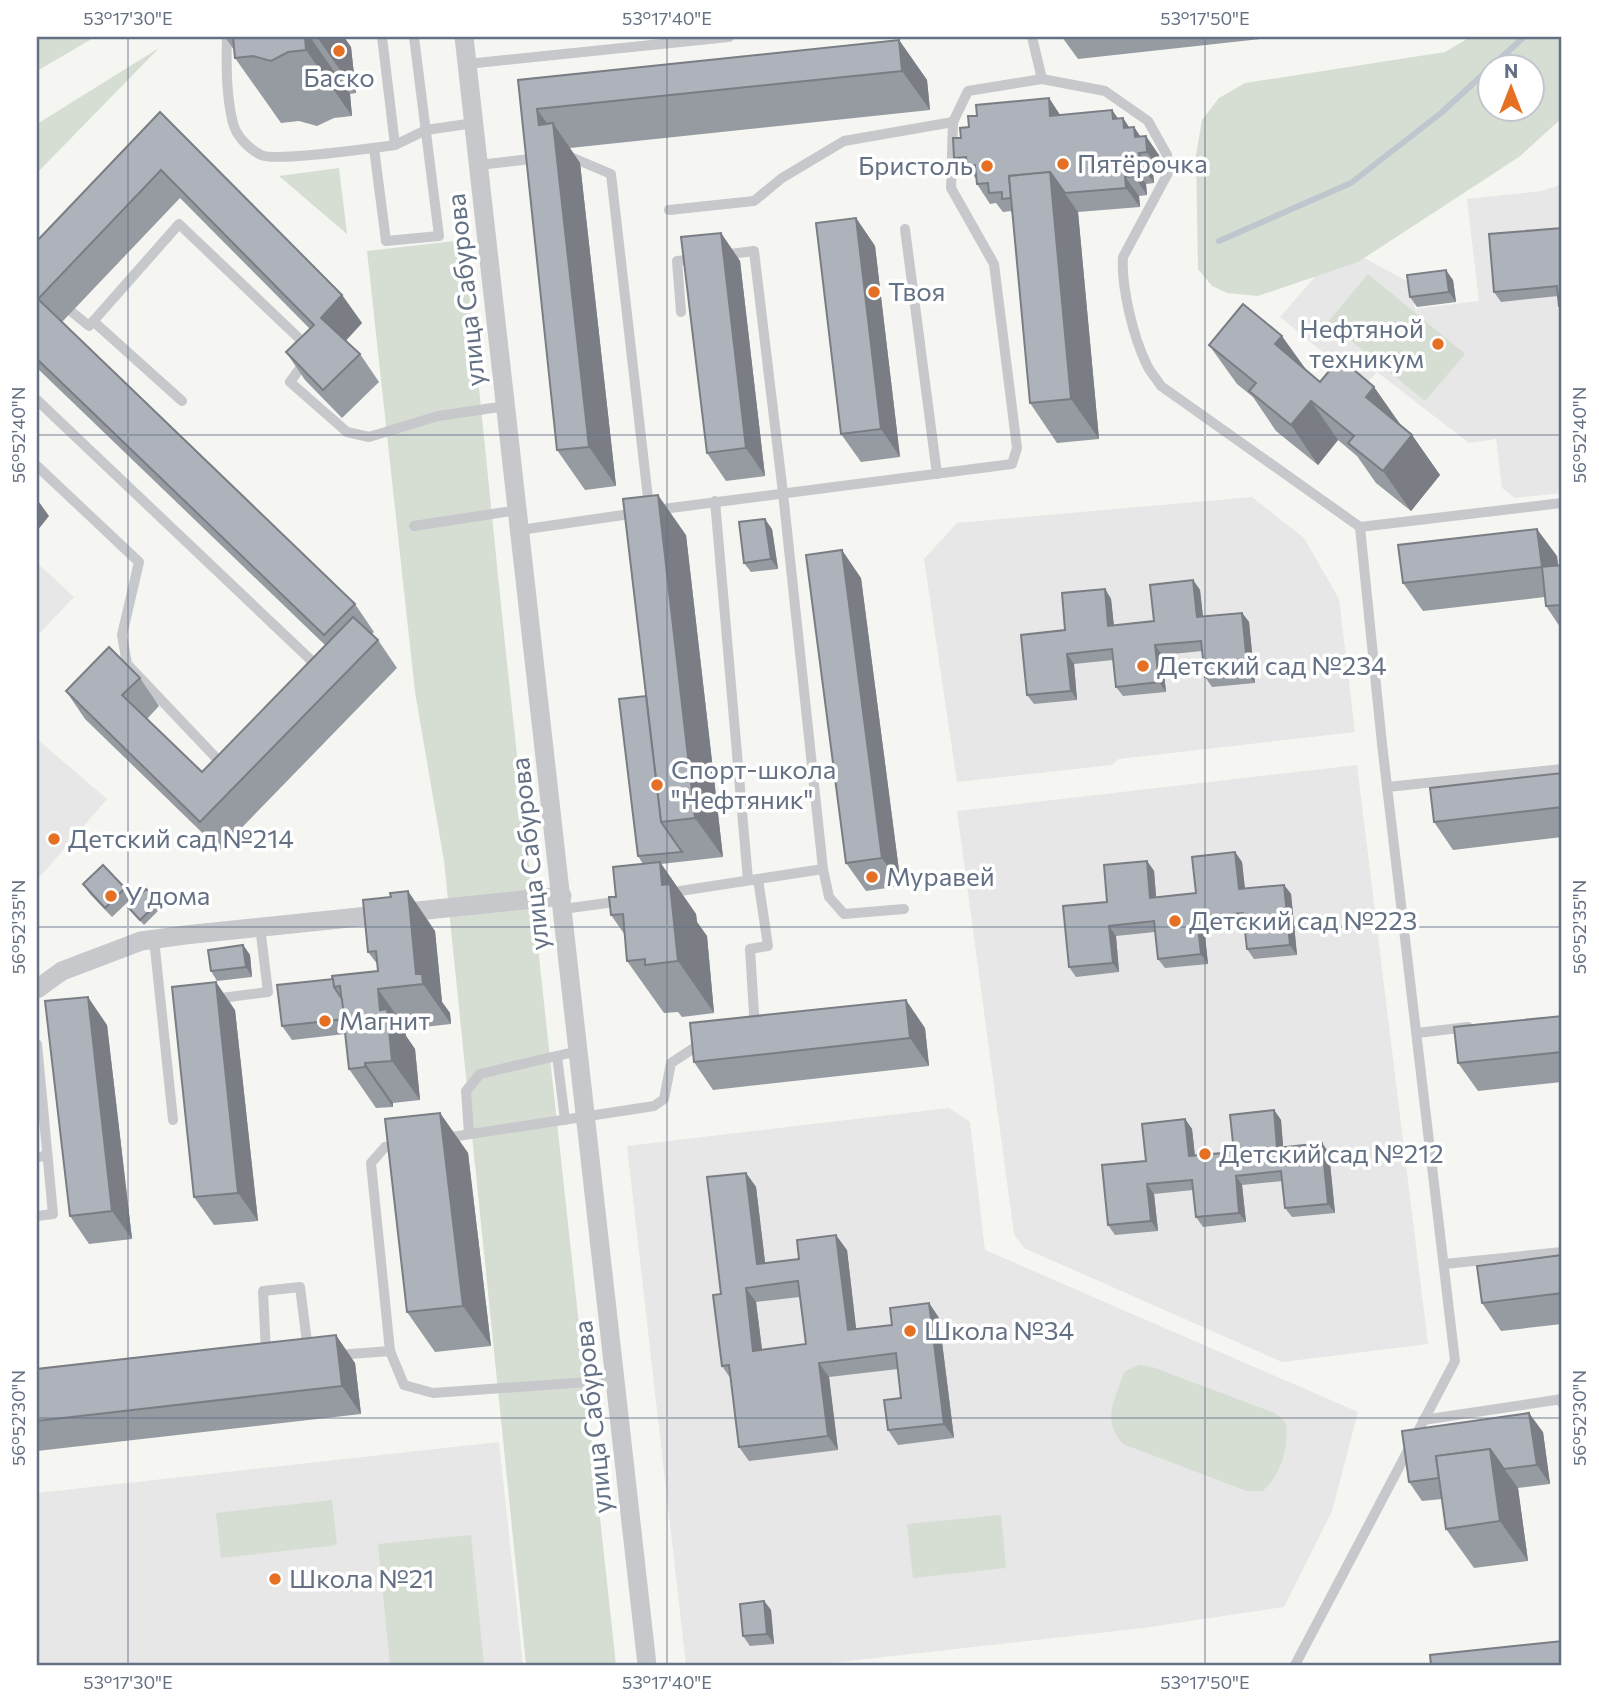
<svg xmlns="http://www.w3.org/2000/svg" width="1599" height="1702" font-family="Commissioner,sans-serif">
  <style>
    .built { fill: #e6e7e6 }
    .green { fill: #d6ddd3; fill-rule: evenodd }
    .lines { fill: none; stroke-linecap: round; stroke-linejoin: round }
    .stream { stroke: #bfc7ce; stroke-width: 6 }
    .lane { stroke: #c6c8cc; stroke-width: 10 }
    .street { stroke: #c6c8cc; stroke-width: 19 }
    .wall { fill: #969aa1; fill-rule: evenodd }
    .shaded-wall { fill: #7a7d83 }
    .building { fill: #aeb3bb; stroke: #7a7d83; stroke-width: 2; fill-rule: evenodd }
    .ticks { fill: none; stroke: #647184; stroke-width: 2; stroke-opacity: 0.45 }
    .poi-dot { fill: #e57023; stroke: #fff; stroke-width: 2.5 }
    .labels { text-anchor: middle; stroke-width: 7; stroke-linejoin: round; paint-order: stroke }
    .poi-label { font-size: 26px; fill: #647184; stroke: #fff; text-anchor: start }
    .street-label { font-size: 26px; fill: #647184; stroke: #fff }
    .neatline { fill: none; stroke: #647184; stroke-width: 2.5 }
    .ticks-label { font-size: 18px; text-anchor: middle; fill: #647184 }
  </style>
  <rect width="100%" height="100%" fill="#f5f6f2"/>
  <g class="built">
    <polygon points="1562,184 1562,493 1515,498 1502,488 1496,439 1469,443 1377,372 1364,386 1280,317 1342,246 1412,284 1415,309 1479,301 1467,199 1542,191"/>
    <polygon points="1252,497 1304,538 1339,599 1355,732 1119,759 1112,765 957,782 924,559 957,523"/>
    <polygon points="37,563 74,597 37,636"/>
    <polygon points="37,739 107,799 37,880"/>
    <polygon points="1357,765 1428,1344 1282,1362 1024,1248 1014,1234 957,811"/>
    <polygon points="949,1108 970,1122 985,1250 1358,1412 1332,1511 1284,1607 1143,1628 813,1665 686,1665 627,1146"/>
    <polygon points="499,1442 523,1665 37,1665 37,1493"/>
  </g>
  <g class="green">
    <polygon points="37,37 95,37 37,71"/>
    <path d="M1470 37H1562V118L1519 157 1358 262 1258 296 1227 293 1212 286 1198 269 1196 155 1202 120 1219 98 1245 83 1445 52ZM1532 66V108H1490V66Z"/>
    <polygon points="159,48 37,173 37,124"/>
    <polygon points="339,168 347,234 279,176"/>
    <polygon points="464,240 505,644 616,1665 526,1665 444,861 415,692 367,251"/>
    <polygon points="1368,274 1465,354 1425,401 1328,322"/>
    <path d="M1139 1365 1152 1367 1275 1413 1286 1423C1288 1450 1282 1472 1263 1491H1247L1123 1444C1101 1418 1115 1401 1124 1372Z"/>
    <polygon points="332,1500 337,1545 221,1558 216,1513"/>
    <polygon points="1001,1515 1006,1568 913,1578 907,1524"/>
    <polygon points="471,1535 484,1665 390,1665 378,1544"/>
  </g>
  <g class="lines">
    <g class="stream">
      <polyline points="1492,66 1524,37"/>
      <polyline points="1219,241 1351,183 1441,113 1490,68"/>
    </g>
    <g class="lane">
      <path d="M227 37C226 65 226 96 233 123 236 136 249 149 261 155 276 162 372 148 395 145L382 37"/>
      <path d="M1032 37 1042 79 1105 91 1148 121 1167 155 1168 173 1123 257C1121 286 1133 336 1146 363 1149 371 1156 378 1161 386L1360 527 1562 503"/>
      <polyline points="467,64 729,37"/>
      <polyline points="395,145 426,130 474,123"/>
      <polyline points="374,148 386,241 439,236 414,37"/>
      <polyline points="566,155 611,174 649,507"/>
      <polyline points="479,165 539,158"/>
      <polyline points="669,210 754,201 782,178 844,141 953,122"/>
      <polyline points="905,229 937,474"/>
      <polyline points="722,255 754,251 783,493 823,869 758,879"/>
      <polyline points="72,312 89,326 179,224 307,346"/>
      <polyline points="681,312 677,261 697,259"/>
      <polyline points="93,321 182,401"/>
      <polyline points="306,360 290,382 347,432 369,437 438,416 506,406"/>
      <polyline points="37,400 314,663 310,667"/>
      <polyline points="37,466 139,562 122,635 127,664 219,761 224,756"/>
      <polyline points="715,501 748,880"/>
      <polyline points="655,510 1012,464 1017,448 994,264 951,188 953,122 968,91 1042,79"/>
      <polyline points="414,526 518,510"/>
      <polyline points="520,530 637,513"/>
      <polyline points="1387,787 1562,769"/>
      <polyline points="823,869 829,897 844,914 904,909"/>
      <polyline points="667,893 758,879 768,946 750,949 755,1029"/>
      <polyline points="563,909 622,901"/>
      <polyline points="154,939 173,1120"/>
      <polyline points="214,999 268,992 260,927"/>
      <polyline points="1417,1033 1468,1027"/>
      <polyline points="37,1044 53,1214 37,1216"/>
      <polyline points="557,1056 565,1120"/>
      <polyline points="469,1134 466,1091 480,1074 578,1051"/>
      <polyline points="445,1138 654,1106 664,1099 671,1063 694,1048 703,1046"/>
      <polyline points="37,1157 47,1156"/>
      <polyline points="1444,1264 1562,1252"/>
      <polyline points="390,1351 371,1163 385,1147 399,1144"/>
      <polyline points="266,1353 263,1291 300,1287 308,1350"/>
      <polyline points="337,1355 390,1351 404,1385 433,1393 616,1380"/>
      <polyline points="1423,1420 1562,1399 1562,1403"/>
      <polyline points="1295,1665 1455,1361 1382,744 1360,527"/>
    </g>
    <g class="street">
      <polyline points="464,37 647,1665"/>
      <polyline points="37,989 62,971 141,941 185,935 562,896"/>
    </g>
  </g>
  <g class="wall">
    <polygon points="225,37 344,37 351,47 356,93 350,94 352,116 334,118 317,126 299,121 281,123 235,58 234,50"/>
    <polygon points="1062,37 1280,37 1078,59"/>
    <polygon points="899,40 927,80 930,110 570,148 580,163 616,486 585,490 557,450 518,80"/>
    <polygon points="1049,98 1060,115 1112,110 1118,119 1123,118 1129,128 1134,127 1140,136 1159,155 1161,171 1153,172 1154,183 1146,184 1147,195 1139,196 1140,207 1078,212 1099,439 1057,443 1030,403 1012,213 1011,211 1003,212 996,203 990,204 977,184 977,180 974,176 968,177 954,158 961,138 977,116"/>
    <polygon points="160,112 342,295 362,323 345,341 360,354 379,382 342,418 305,380 286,352 310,329 180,198 62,322 355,604 374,632 371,635 378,640 397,668 220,850 85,719 66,691 140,678 159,706 147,719 202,772 325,645 37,368 37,241"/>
    <polygon points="856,218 875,246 900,457 861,462 841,434"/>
    <polygon points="1562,228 1562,311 1559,306 1558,296 1501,302 1494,292"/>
    <polygon points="721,233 740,261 765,476 726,481 707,453"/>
    <polygon points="1453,280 1456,302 1417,307 1410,297"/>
    <polygon points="1209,345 1306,370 1320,382 1374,387 1402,427 1412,435 1440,475 1411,511 1376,483 1357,456 1338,440 1318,465 1276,431 1253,397 1237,384"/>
    <polygon points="772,529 778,569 751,572 744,563"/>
    <polygon points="686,535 723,857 661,864 696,914 697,922 707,936 714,1013 682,1017 678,1012 664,1013 627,961 625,935 611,915 616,897 643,864 638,856"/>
    <polygon points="1557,556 1558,565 1562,565 1562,630 1546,606 1545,597 1423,611 1403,583"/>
    <polygon points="861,578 901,886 866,891 846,863"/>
    <polygon points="1193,580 1200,590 1203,617 1242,613 1249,622 1255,683 1212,687 1205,677 1202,651 1162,655 1166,692 1123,696 1116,687 1113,660 1074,664 1077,700 1034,704 1027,695 1065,630 1105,589 1111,599 1114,626 1154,621"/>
    <polygon points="1562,773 1562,837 1453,850 1434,822"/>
    <polygon points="1235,852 1242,862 1245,889 1284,885 1291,894 1297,955 1254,959 1247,949 1244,923 1204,927 1208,964 1165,968 1158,959 1155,932 1116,936 1119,972 1076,977 1069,967 1107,902 1147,861 1154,871 1156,897 1196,893"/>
    <polygon points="83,884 125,888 132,898 112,917 90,894"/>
    <polygon points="159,902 162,907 144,925 128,907"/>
    <polygon points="435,931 442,1002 450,1013 451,1024 406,1029 406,1036 415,1049 420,1100 393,1103 393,1107 376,1108 349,1069 345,1034 292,1040 282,1026 333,979 378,971 378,965 368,952"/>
    <polygon points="243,945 250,955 252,977 217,981 211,971"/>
    <polygon points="235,1010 258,1221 214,1225 194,1197"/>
    <polygon points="1562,1016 1562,1082 1478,1091 1458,1063"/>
    <polygon points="107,1025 132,1239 89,1244 70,1216"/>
    <polygon points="925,1028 929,1066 713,1090 694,1062"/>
    <polygon points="1274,1110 1281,1120 1283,1147 1322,1143 1329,1153 1335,1213 1292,1217 1285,1208 1283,1181 1242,1185 1246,1222 1203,1227 1196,1217 1193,1190 1154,1194 1158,1231 1115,1235 1108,1225 1146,1161 1185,1119 1192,1129 1195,1156 1234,1152"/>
    <polygon points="440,1113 468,1153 491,1346 435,1352 407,1312"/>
    <path d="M746 1173 756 1187 765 1263 799 1259 847 1250 856 1329 892 1325 929 1303 939 1318 954 1438 898 1445 888 1430 901 1398 898 1369 829 1377 838 1450 749 1461 739 1447 731 1379 722 1366 721 1294ZM800 1297 806 1344 762 1350 756 1302Z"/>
    <polygon points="1562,1255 1562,1324 1501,1331 1482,1303"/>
    <polygon points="355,1363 361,1414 37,1451 37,1369"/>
    <polygon points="1543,1432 1550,1484 1518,1488 1528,1561 1474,1568 1446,1529 1442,1499 1422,1501 1409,1482"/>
    <polygon points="764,1601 771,1610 774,1644 750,1646 743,1636"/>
  </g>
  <g class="shaded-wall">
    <polygon points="305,37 310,37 350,94 352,116 306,50"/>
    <polygon points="317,37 344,37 351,47 356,93"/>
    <polygon points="899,40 927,80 930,110 902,71"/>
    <polygon points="1049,98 1062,118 1050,116"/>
    <polygon points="537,109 553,132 553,123 580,163 616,486 589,447"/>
    <polygon points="1112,110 1124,127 1123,118 1135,136 1134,127 1146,145 1146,136 1159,155 1161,171 1147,152 1113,119"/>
    <polygon points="1139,153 1153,172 1154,183 1140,164"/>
    <polygon points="1133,165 1146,184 1147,195 1134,176"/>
    <polygon points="1050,172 1078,212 1099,439 1071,399"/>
    <polygon points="1125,177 1139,196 1140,207 1126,188"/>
    <polygon points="856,218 875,246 900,457 881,429"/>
    <polygon points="721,233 740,261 765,476 746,448"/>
    <polygon points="1446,270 1453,280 1456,302 1449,292"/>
    <polygon points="342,295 362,323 341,346 321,318"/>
    <polygon points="1282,336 1310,375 1275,344"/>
    <polygon points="1374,387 1402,427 1366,397"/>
    <polygon points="1311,401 1338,440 1318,465 1291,425"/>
    <polygon points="1412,435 1440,475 1411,511 1383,471"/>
    <polygon points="658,495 686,535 723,857 695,818"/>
    <polygon points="39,502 49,516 37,531 37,505"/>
    <polygon points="765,519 772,529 778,569 771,559"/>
    <polygon points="1537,529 1557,556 1561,595 1542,567"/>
    <polygon points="842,550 861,578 901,886 882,858"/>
    <polygon points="1193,580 1200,590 1204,627 1197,617"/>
    <polygon points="1105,589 1111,599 1115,636 1108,626"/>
    <polygon points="1242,613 1249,622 1255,683 1248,673"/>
    <polygon points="1155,645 1162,655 1166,692 1159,682"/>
    <polygon points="1067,654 1074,664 1077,700 1071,691"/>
    <polygon points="1235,852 1242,862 1246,899 1239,889"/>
    <polygon points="1147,861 1154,871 1157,908 1150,898"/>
    <polygon points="660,862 696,914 697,922 707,936 714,1013 678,961 662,885"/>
    <polygon points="1284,885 1291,894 1297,955 1290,945"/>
    <polygon points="408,891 435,931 442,1002 450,1013 451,1024 416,974"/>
    <polygon points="1197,917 1204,927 1208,964 1201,954"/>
    <polygon points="1109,926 1116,936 1119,972 1113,963"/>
    <polygon points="243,945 250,955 252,977 246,967"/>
    <polygon points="216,982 235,1010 258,1221 238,1193"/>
    <polygon points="378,989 406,1029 406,1036 415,1049 420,1100 392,1061 380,1010"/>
    <polygon points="88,997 107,1025 132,1239 112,1211"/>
    <polygon points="906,1000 925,1028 929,1066 910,1038"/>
    <polygon points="365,1063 393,1103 393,1107 365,1067"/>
    <polygon points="1274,1110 1281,1120 1284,1157 1277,1148"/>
    <polygon points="440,1113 468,1153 491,1346 463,1306"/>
    <polygon points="1185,1119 1192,1129 1196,1166 1189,1156"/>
    <polygon points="1322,1143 1329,1153 1335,1213 1328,1204"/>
    <polygon points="746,1173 756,1187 767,1278 757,1264"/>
    <polygon points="1236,1176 1242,1185 1246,1222 1239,1213"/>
    <polygon points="1147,1184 1154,1194 1158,1231 1151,1221"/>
    <polygon points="836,1235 847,1250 858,1345 848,1330"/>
    <polygon points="746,1288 756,1302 764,1365 753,1351"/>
    <polygon points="929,1303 939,1318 954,1438 944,1424"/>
    <polygon points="336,1335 355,1363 361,1414 342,1386"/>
    <polygon points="819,1363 829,1377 838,1450 828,1436"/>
    <polygon points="1529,1413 1543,1432 1550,1484 1537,1465"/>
    <polygon points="1490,1449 1518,1488 1528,1561 1500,1521"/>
    <polygon points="764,1601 771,1610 774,1644 767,1634"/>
  </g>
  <g class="building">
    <polygon points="233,37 305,37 306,50 288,52 271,61 253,56 235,58"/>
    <polygon points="899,40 902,71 537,109 539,125 553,123 589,447 557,450 518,80"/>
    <polygon points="1049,98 1050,116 1112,110 1113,119 1123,118 1124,128 1134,127 1135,137 1146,136 1147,152 1139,153 1140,164 1133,165 1134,176 1125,177 1126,188 1065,193 1050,172 1009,176 1011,198 1002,199 1002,192 989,193 988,183 977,184 975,165 967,166 966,157 954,158 953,138 961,138 960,128 969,127 968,116 977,116 976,105"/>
    <polygon points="160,112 342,295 321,318 360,354 323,390 286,352 314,325 161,170 38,299 355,604 324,635 37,359 37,241"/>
    <polygon points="1050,172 1071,399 1030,403 1009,176"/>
    <polygon points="856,218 881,429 841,434 816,223"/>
    <polygon points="1562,228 1562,306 1559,306 1557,286 1494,292 1489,234"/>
    <polygon points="721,233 746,448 707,453 681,237"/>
    <polygon points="1446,270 1449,292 1410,297 1407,275"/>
    <polygon points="1243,304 1282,336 1275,344 1320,382 1340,358 1374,387 1366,397 1412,435 1383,471 1348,443 1354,436 1311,401 1291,425 1249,391 1256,383 1209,345"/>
    <polygon points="658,495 695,818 661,822 623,499"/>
    <polygon points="765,519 771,559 744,563 739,522"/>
    <polygon points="1537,529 1542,567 1562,565 1562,605 1546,606 1542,567 1403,583 1398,545"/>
    <polygon points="842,550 882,858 846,863 806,555"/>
    <polygon points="1193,580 1197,617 1242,613 1248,673 1205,677 1201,641 1155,645 1159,682 1116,687 1112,649 1067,654 1071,691 1027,695 1021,635 1065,630 1062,593 1105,589 1108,626 1154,621 1150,585"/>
    <polygon points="353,617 378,640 200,822 66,691 109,647 140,678 122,695 202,772"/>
    <polygon points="646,696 661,822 682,852 638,856 619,699"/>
    <polygon points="1562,773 1562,807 1434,822 1430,788"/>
    <polygon points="1235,852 1239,889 1284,885 1290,945 1247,949 1243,913 1197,917 1201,954 1158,959 1154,921 1109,926 1113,963 1069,967 1063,906 1107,902 1104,865 1147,861 1150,898 1196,893 1192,857"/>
    <polygon points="660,862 662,885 670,884 678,961 645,965 645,959 627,961 623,914 611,915 609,897 616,897 613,867"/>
    <polygon points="103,865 125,888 105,908 83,884"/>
    <polygon points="146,889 159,902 140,920 128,907"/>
    <polygon points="408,891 416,974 422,974 423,984 378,989 380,1010 387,1009 392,1061 365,1063 365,1067 349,1069 340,986 334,987 332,976 378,971 376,951 368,952 363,900 391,897 390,893"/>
    <polygon points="243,945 246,967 211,971 208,950"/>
    <polygon points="333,979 334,987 342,999 344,1019 282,1026 277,985"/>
    <polygon points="216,982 238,1193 194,1197 172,987"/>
    <polygon points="88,997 112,1211 70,1216 45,1001"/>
    <polygon points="906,1000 910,1038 694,1062 690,1023"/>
    <polygon points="1562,1016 1562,1052 1458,1063 1454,1027"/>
    <polygon points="1274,1110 1277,1148 1322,1143 1328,1204 1285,1208 1281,1171 1236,1176 1239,1213 1196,1217 1192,1180 1147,1184 1151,1221 1108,1225 1102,1165 1146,1161 1142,1124 1185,1119 1189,1156 1234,1152 1230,1115"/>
    <polygon points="440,1113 463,1306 407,1312 385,1119"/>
    <path d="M746 1173 757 1264 799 1259 797 1240 836 1235 848 1330 892 1325 890 1308 929 1303 944 1424 888 1430 884 1400 901 1398 896 1353 819 1363 828 1436 739 1447 729 1365 722 1366 713 1295 721 1294 707 1177ZM798 1281 806 1344 753 1351 746 1288Z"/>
    <polygon points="1562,1255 1562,1293 1482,1303 1477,1266"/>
    <polygon points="336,1335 342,1386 37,1421 37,1369"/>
    <polygon points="1529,1413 1537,1465 1504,1469 1490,1449 1436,1456 1439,1478 1409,1482 1402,1431"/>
    <polygon points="1490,1449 1500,1521 1446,1529 1436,1456"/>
    <polygon points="764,1601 767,1634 743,1636 740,1604"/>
    <polygon points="1562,1641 1562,1665 1431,1665 1430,1655"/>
  </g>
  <path class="ticks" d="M128 37V1665M667 37V1665M1205 37V1665M37 435H1562M37 927H1562M37 1418H1562"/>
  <g class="poi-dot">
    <circle cx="339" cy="51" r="7"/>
    <circle cx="1063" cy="164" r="7"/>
    <circle cx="987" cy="166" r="7"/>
    <circle cx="874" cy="292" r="7"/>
    <circle cx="1438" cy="344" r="7"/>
    <circle cx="1143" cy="666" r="7"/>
    <circle cx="657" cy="785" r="7"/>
    <circle cx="54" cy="839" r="7"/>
    <circle cx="872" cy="877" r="7"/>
    <circle cx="111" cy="896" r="7"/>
    <circle cx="1175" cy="921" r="7"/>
    <circle cx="325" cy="1021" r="7"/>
    <circle cx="1205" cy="1154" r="7"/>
    <circle cx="910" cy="1331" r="7"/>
    <circle cx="275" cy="1579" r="7"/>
  </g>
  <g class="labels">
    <g class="poi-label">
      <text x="339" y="87" text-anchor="middle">Баско</text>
      <text x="1077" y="173">Пятёрочка</text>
      <text x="973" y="175" text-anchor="end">Бристоль</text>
      <text x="888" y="301">Твоя</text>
      <text x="1424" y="338" text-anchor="end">Нефтяной<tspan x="1424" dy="30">техникум</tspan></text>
      <text x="1157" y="675">Детский сад №234</text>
      <text x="671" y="779">Спорт-школа<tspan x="671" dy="30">"Нефтяник"</tspan></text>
      <text x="68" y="848">Детский сад №214</text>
      <text x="886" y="886">Муравей</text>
      <text x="125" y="905">У дома</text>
      <text x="1189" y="930">Детский сад №223</text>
      <text x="339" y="1030">Магнит</text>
      <text x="1219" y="1163">Детский сад №212</text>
      <text x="924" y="1340">Школа №34</text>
      <text x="289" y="1588">Школа №21</text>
    </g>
    <g class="street-label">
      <text transform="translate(466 290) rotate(-96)" y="9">улица Сабурова</text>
      <text transform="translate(530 854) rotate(-96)" y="9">улица Сабурова</text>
      <text transform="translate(593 1417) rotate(-96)" y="9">улица Сабурова</text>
    </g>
  </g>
  <rect width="1599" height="1702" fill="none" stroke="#ffffff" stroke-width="77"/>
  <g transform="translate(1511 88)"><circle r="33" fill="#ffffff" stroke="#c1c6ce" stroke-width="2"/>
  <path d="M0-5L12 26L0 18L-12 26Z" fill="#e57023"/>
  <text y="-10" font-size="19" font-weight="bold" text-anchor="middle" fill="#647184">N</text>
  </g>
  <rect x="38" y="38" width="1522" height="1626" class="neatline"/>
  <g class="ticks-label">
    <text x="128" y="25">53°17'30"E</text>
    <text x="667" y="25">53°17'40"E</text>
    <text x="1205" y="25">53°17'50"E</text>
    <text transform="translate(19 435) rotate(-90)" y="6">56°52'40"N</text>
    <text transform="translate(1580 435) rotate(-90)" y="6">56°52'40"N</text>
    <text transform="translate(19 927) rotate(-90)" y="6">56°52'35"N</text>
    <text transform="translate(1580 927) rotate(-90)" y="6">56°52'35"N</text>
    <text transform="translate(19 1418) rotate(-90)" y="6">56°52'30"N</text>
    <text transform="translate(1580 1418) rotate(-90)" y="6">56°52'30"N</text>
    <text x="128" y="1689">53°17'30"E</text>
    <text x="667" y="1689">53°17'40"E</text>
    <text x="1205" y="1689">53°17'50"E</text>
  </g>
</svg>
